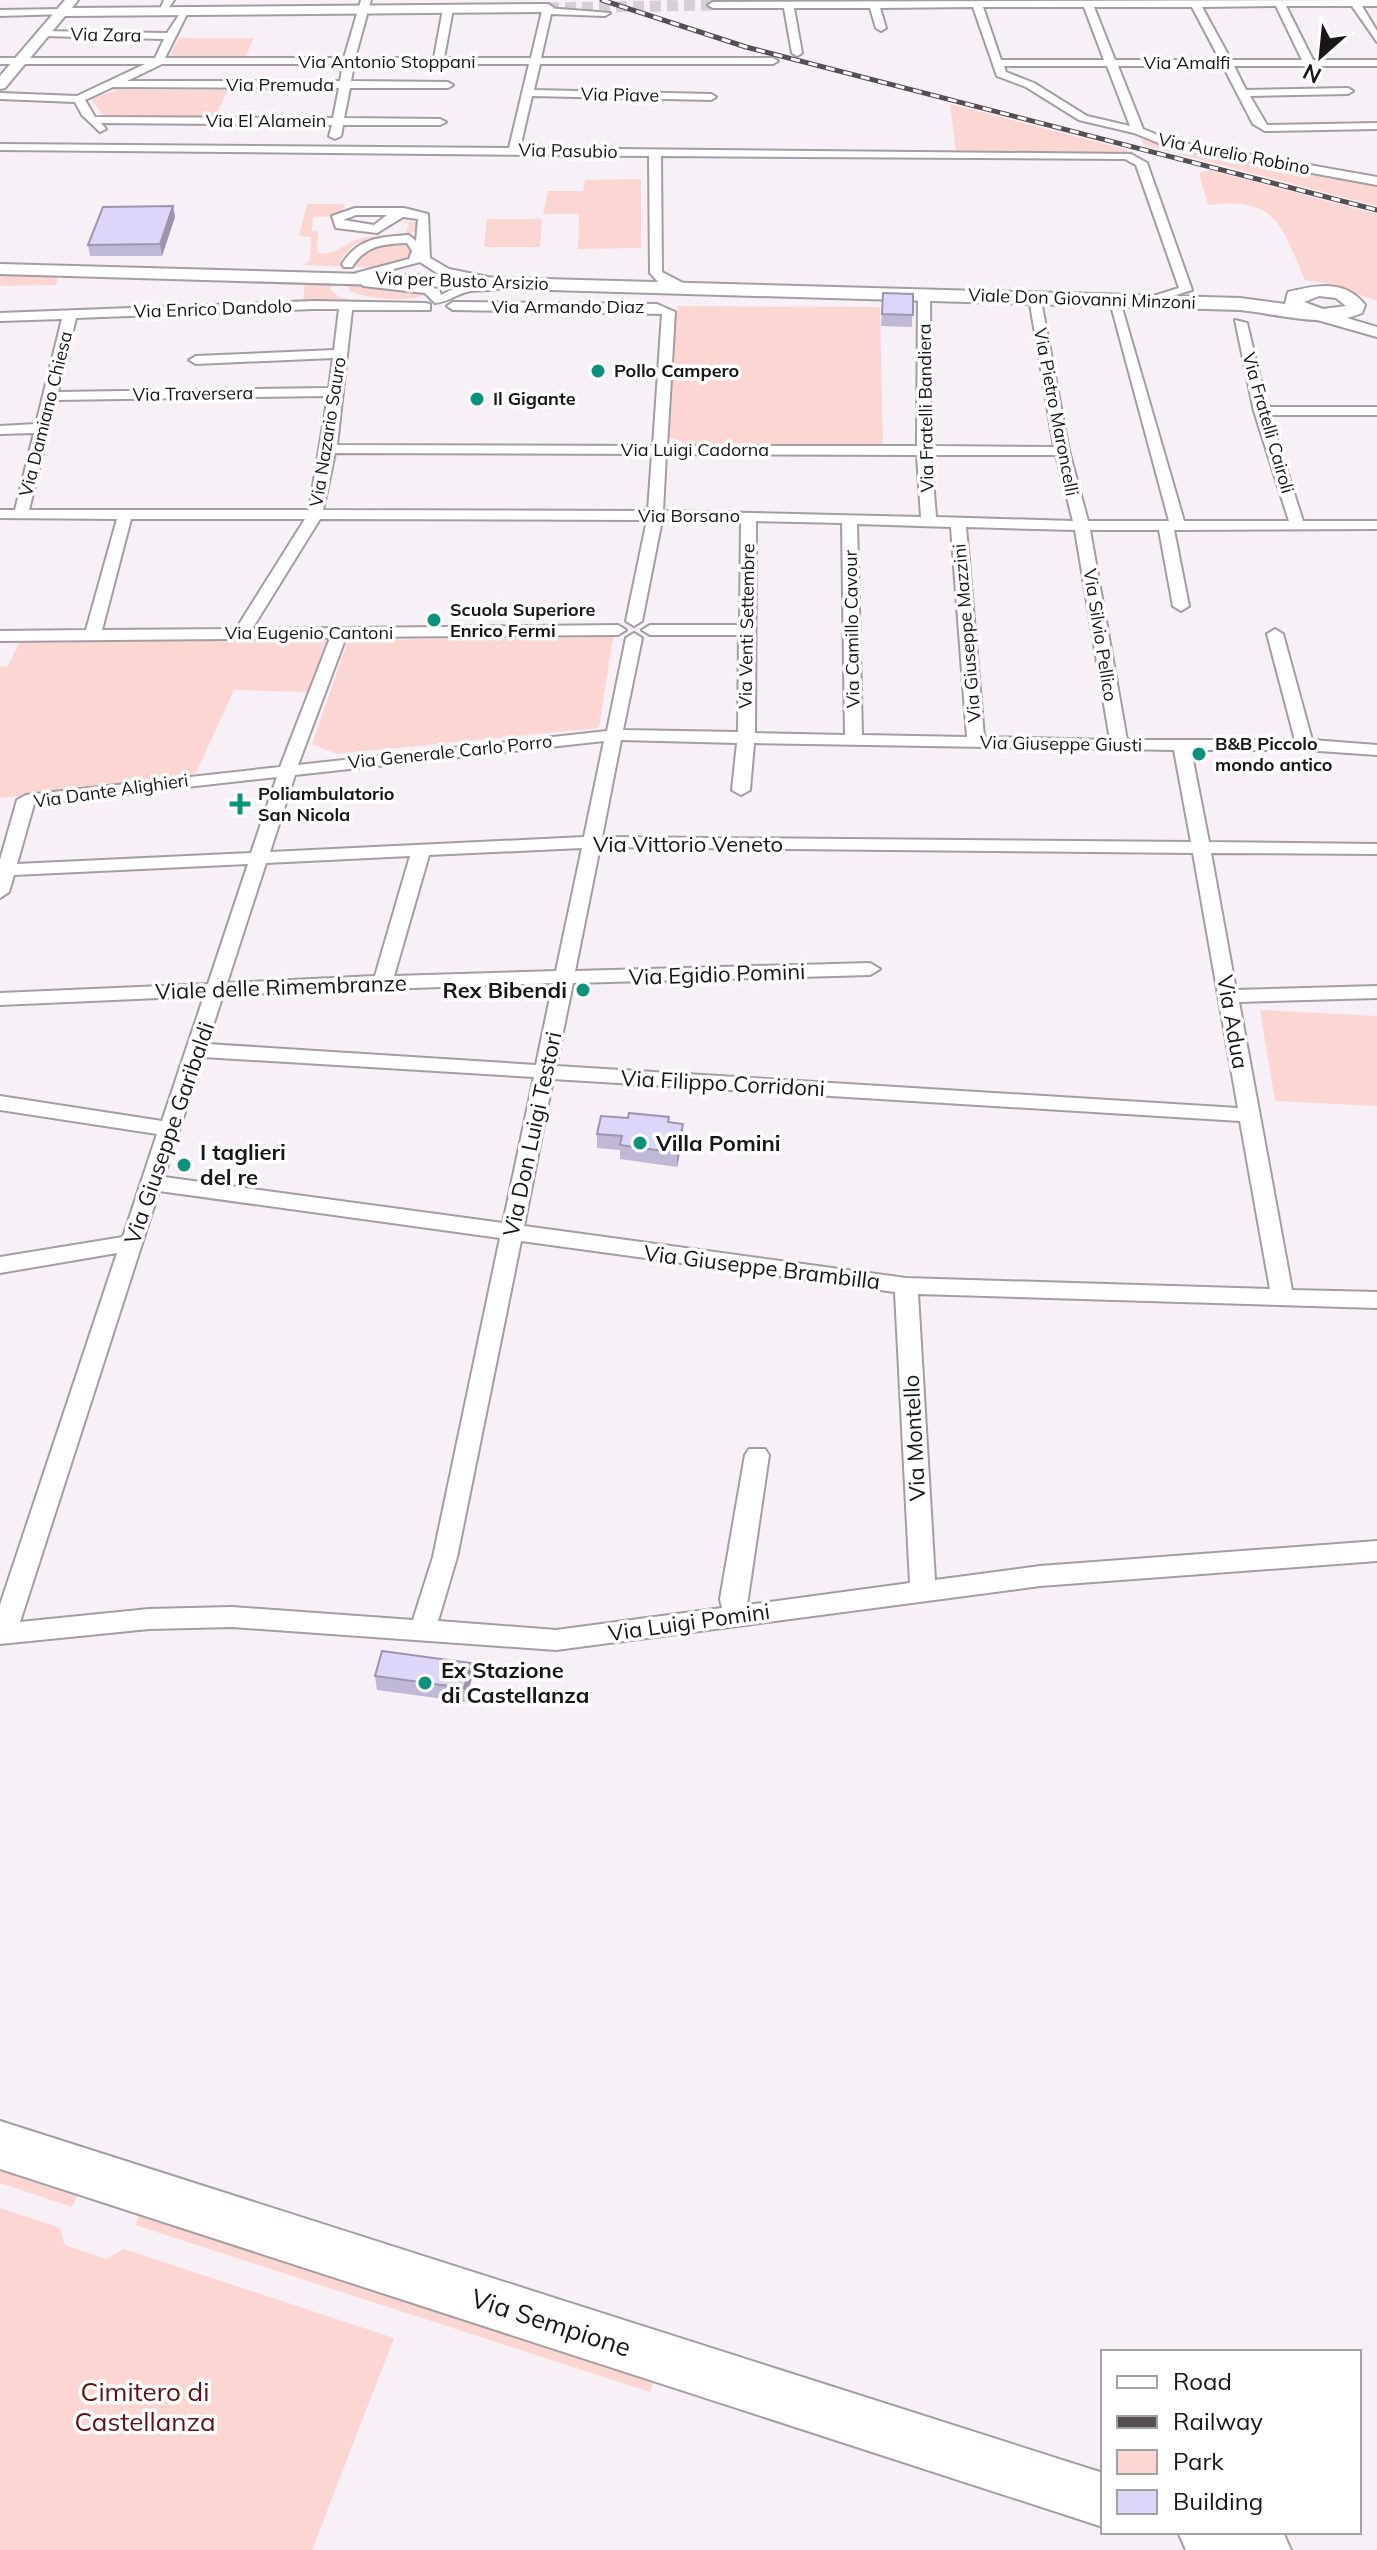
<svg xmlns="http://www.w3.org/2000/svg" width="1377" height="2550" font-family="Mulish,sans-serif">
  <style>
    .green { fill: #fcd6d2 }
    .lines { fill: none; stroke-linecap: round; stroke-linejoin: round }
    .minor-tunnel { stroke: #d6cfd6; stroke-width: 11; stroke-dasharray: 11 6; stroke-linecap: butt }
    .minor-casing { stroke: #a49da4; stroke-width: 4 }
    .tertiary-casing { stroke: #a49da4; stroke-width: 4 }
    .secondary-casing { stroke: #a49da4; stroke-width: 4 }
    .primary-casing { stroke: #a49da4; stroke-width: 4 }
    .minor { fill: #fff; fill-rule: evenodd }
    .tertiary { fill: #fff; fill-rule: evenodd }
    .secondary { fill: #fff; fill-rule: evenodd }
    .primary { fill: #fff; fill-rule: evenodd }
    .rail-casing { stroke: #534f53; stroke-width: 5 }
    .rail { stroke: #fff; stroke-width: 3; stroke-dasharray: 9; stroke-linecap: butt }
    .wall { fill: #bfb8d6 }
    .shaded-wall { fill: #9b96ae }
    .building { fill: #ded6f9; stroke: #9b96ae; stroke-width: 2 }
    .poi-dot { fill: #09937d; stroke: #fff; stroke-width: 3 }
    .labels { text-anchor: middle; stroke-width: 7; stroke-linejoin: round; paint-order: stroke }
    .far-street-label { font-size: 18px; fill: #181618; stroke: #fff }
    .far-poi-label { font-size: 18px; font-weight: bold; fill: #181618; stroke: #fff; text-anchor: start }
    .street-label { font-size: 22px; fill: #181618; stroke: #fff }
    .poi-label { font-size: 22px; font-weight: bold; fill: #181618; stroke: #fff; text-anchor: start }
    .near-street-label { font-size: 26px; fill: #181618; stroke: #fff }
    .near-park-label { font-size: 26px; fill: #650f13; stroke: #fff }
  </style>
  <rect width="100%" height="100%" fill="#f7f0f7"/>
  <g class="green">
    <polygon points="179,38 254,38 244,60 168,59"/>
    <polygon points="117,90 228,90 214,119 105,118 91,99"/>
    <polygon points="950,104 1128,150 1126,153 956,153"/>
    <polygon points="1140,139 1377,186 1377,206 1145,145"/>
    <path d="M1209 170 1377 214V301L1327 283 1305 280C1280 223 1277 197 1208 205L1199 173Z"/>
    <polygon points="641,179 641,248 578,249 579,214 543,214 548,191 583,191 585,180"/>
    <path d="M307 204H345L342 211 334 216 313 217 312 231H318L317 253C336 256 341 245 359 239 374 235 389 235 405 235L409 224 399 221 418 222 419 229C392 248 355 226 339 264L352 265 365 247 398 243 415 250 412 258 381 268 304 265 310 259 311 237 299 236Z"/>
    <polygon points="487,219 542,219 540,247 484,247"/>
    <polygon points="0,272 176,277 58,277 56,285 0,286"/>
    <polygon points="234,279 331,283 331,290 339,297 365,303 303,301 305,283"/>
    <path d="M348 284 425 292 426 294C409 303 367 299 350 291Z"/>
    <polygon points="677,306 880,307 883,446 691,445 669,437"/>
    <polygon points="613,637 599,728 337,754 312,744 348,640"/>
    <polygon points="20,641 326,641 308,692 234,690 194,777 0,798 0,667 8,666"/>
    <polygon points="1260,1010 1377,1016 1377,1106 1275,1101"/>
    <polygon points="0,2167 78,2194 72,2207 0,2183"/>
    <polygon points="0,2208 60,2228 65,2245 106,2259 124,2249 394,2338 312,2550 0,2550"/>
    <polygon points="140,2214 654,2380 650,2392 135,2225"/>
  </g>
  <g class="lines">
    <polyline class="minor-tunnel" points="548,8 713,5"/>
    <g class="minor-casing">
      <g id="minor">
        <polygon points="164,0 174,0 164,15 159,12"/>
        <path d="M361 0H371L355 58H434L443 9 448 6 453 9 444 58H531L542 11 547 8 610 13 605 16 551 14 541 58H773L778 61 773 64H540L534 90 711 94 716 97 711 100 532 96 520 148 1131 154 1147 163 1192 290 1140 306 1134 302 1179 288 1136 165 1125 159 661 156 662 272 687 285 689 288 683 292 660 284 650 273 649 156 0 150V144L509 148 529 64H354L351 81 448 82 453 85 448 88H350L344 118 440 119 446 122 440 125H343L341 136 335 139 329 136 332 125 101 123 106 129 100 132 82 115 75 102 0 99V93L77 96 145 64H0V58H155L164 39 42 36 38 31 167 33 183 9 188 12 165 58H344ZM162 64H343L340 81H127ZM113 87 339 88 333 118 95 117 85 100Z"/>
        <path d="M1377 0V6H1362L1377 31V42L1352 6H1286L1313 60H1377V66H1234L1246 90 1348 88 1353 91 1348 94 1250 96 1267 125 1377 123V129L1265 131 1253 124 1223 66H1118L1143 129 1173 141 1377 177V185L1166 146 1134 133 1079 120 1026 87 997 76 973 7 880 8 886 28 881 31 876 28 870 8H794L802 53 797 56 792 53 784 8H713L708 5 713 2ZM1276 6 1302 60H1231L1202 7ZM983 7H1084L1104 60H1001ZM1094 7H1192L1220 60H1115ZM1004 66H1107L1130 126 1087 116 1034 83 1006 72Z"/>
        <polygon points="61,9 65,14 0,16 0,10"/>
        <path d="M355 208H404L428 214 430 258 449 269 488 277V283L504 286C493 293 479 288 466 292 454 296 447 302 435 303L425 293 363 286 361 283 367 279 439 289 441 295 461 285 480 283 440 275 420 262 356 279V273L409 259 412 251 407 243C383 244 366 245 352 267H344L342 264C358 238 380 237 409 235L416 241 418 219 403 217 377 233 336 228 332 216ZM356 215H387L374 225 343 220Z"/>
        <path d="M924 291 930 295 931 446 1054 447 1029 298 1040 295 1069 451 1088 521H1169L1109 298 1120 301 1184 521H1289L1254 411 1235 320 1247 323 1267 407H1377V415H1269L1303 521H1377V529L1174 530 1189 606 1181 611 1173 606 1159 530H1090L1127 740H1295L1267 634 1275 629 1283 634 1312 740 1377 745V755L1305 750H1191L1209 842 1377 844V854L1211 853 1236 990 1377 986V998L1239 1002 1292 1290 1377 1292V1308L918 1294 935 1580 1040 1566 1377 1541V1561L1040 1586 556 1650 232 1627 149 1629 0 1644V1605L117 1253 0 1273V1257L123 1237 157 1134 0 1110V1096L162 1121 204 996 0 1005V993L208 984 248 864 14 875 9 892 0 898V860L17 800 26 795 280 767 330 638 0 641V631L86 630 117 519 0 518V510H15L34 433 0 434V426L36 424 62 319 0 321V313L314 301 425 303 430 304V310H352L337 445 653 446 662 314 453 310 447 306 453 302 657 304 675 312 667 446H917L918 295ZM314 309H339L334 350 196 356 189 360 196 364 333 358 329 388 58 392 76 318ZM328 396 309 510H29L56 400ZM335 453 652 454 648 511 323 510ZM666 454 917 455 921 517 663 511ZM931 455H1056L1073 521 936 517ZM131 519H305L236 629 102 630ZM320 519 647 520 626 621 634 626 642 621 662 520H741L740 625H650L642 630 650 635H739L738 732 623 730 642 638 634 633 626 638 607 731 298 765 346 637 618 635 626 630 618 625 252 629ZM756 521 842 523 845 735 755 733ZM857 524 951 527 967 737 862 735ZM966 527 1075 530 1110 740 984 737ZM621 740 737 743 732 790 741 795 750 790 754 743 1174 750 1191 842 602 837ZM604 741 584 837 270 852 295 775ZM277 777 251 853 17 864 34 804ZM600 847 1193 853 1238 1108 556 1066 573 983 870 975 880 969 870 963 575 971ZM582 848 556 971 394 976 429 855ZM410 856 375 976 227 983 266 863ZM553 983 536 1065 207 1044 223 995ZM203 1057 534 1077 503 1223 164 1177ZM553 1079 1240 1121 1270 1289 906 1278 524 1226ZM159 1191 500 1238 433 1557 413 1620 232 1607 149 1609 20 1622ZM521 1241 895 1292 910 1583 747 1605 769 1455 765 1449H749L745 1455 720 1599 722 1608 556 1630 438 1621 457 1557Z"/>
      </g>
    </g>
    <g class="tertiary-casing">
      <g id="tertiary">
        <polygon points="65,0 78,0 72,8 548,4 554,8 548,12 65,16 5,88 0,89 0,76"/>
        <polygon points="1320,310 1377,327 1377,337 1314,319 1314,311"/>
      </g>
    </g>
    <g class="secondary-casing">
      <path id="secondary" d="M0 264 1240 298 1285 304 1288 292C1317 285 1345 279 1365 305L1362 313C1325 329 1279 314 1240 310L0 274ZM1319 296 1336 298 1346 306 1323 309 1304 302Z"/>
    </g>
    <g class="primary-casing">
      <g id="primary">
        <polygon points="0,2121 1103,2473 1103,2527 0,2169"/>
        <polygon points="1178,2532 1283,2532 1291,2550 1186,2550"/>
      </g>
    </g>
    <use href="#minor" class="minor"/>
    <use href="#tertiary" class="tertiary"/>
    <use href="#secondary" class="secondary"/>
    <use href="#primary" class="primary"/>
    <g class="rail-casing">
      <polyline id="rail" points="602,0 746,47 1377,210"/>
    </g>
    <use href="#rail" class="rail"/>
  </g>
  <g class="wall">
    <polygon points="173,206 175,217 162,256 90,256 88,245"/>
    <polygon points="883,293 913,294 912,327 881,326"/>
    <polygon points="669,1117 669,1122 683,1124 683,1138 677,1167 620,1159 620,1150 597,1148 597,1134 628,1118"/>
    <polygon points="471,1663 472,1677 466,1702 377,1690 375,1676"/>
  </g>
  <g class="shaded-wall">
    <polygon points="173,206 175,217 162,256 160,244"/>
    <polygon points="683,1124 683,1138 677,1167 677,1153"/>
    <polygon points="471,1663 472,1677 466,1702 464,1688"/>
  </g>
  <g class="building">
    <polygon points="173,206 160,244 88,245 103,207"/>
    <polygon points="883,293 913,294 913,315 882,314"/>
    <polygon points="629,1113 669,1117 668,1122 683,1124 677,1153 620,1145 622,1136 597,1134 601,1116 628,1118"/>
    <polygon points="382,1651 471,1663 464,1688 375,1676"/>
  </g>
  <g class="poi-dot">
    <circle cx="598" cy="371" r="8"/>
    <circle cx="477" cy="399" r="8"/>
    <circle cx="434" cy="620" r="8"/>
    <circle cx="1199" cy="754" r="8"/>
    <path d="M236 792h8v8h8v8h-8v8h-8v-8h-8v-8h8z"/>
    <circle cx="583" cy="990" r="8"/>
    <circle cx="640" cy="1143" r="8"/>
    <circle cx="184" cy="1165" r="8"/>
    <circle cx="425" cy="1683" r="8"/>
  </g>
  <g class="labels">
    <g class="far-street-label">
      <text transform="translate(106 35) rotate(1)" y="6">Via Zara</text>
      <text x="387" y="68">Via Antonio Stoppani</text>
      <text x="1187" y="69">Via Amalfi</text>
      <text x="280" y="91">Via Premuda</text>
      <text transform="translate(620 95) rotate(1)" y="6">Via Piave</text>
      <text x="266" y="127">Via El Alamein</text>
      <text transform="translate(568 151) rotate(1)" y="6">Via Pasubio</text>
      <text transform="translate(1234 154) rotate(11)" y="6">Via Aurelio Robino</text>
      <text transform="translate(462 281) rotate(2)" y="6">Via per Busto Arsizio</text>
      <text transform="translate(1082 299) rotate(2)" y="6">Viale Don Giovanni Minzoni</text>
      <text x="568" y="313">Via Armando Diaz</text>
      <text transform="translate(213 309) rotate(-2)" y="6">Via Enrico Dandolo</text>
      <text transform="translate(193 394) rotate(-1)" y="6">Via Traversera</text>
      <text transform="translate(926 408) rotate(-91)" y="6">Via Fratelli Bandiera</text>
      <text transform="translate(1056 412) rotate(79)" y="6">Via Pietro Maroncelli</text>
      <text transform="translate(46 414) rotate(-76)" y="6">Via Damiano Chiesa</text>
      <text transform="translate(1268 423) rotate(74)" y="6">Via Fratelli Cairoli</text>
      <text transform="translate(328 432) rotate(-81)" y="6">Via Nazario Sauro</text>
      <text x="695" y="456">Via Luigi Cadorna</text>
      <text x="689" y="522">Via Borsano</text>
      <text transform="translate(747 626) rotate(-89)" y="6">Via Venti Settembre</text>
      <text transform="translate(852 629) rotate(-91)" y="6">Via Camillo Cavour</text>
      <text x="309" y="639">Via Eugenio Cantoni</text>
      <text transform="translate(967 633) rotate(-95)" y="6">Via Giuseppe Mazzini</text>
      <text transform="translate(1100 635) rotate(81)" y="6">Via Silvio Pellico</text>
      <text transform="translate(1061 744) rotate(1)" y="6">Via Giuseppe Giusti</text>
      <text transform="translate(450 752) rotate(-6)" y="6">Via Generale Carlo Porro</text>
      <text transform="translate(111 791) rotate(-8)" y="6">Via Dante Alighieri</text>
    </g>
    <g class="far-poi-label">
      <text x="614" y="377">Pollo Campero</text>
      <text x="493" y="405">Il Gigante</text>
      <text x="450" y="616">Scuola Superiore<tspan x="450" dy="21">Enrico Fermi</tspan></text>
      <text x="1215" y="750">B&amp;B Piccolo<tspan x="1215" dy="21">mondo antico</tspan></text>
      <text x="258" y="800">Poliambulatorio<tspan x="258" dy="21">San Nicola</tspan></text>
    </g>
    <g class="street-label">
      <text x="688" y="852">Via Vittorio Veneto</text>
      <text transform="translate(717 974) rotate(-2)" y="8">Via Egidio Pomini</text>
      <text transform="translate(281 987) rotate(-2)" y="8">Viale delle Rimembranze</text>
      <text transform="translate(1233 1022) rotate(80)" y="8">Via Adua</text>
      <text transform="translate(723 1083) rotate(3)" y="8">Via Filippo Corridoni</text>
      <text transform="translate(169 1133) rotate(-71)" y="8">Via Giuseppe Garibaldi</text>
      <text transform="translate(532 1134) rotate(-78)" y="8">Via Don Luigi Testori</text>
      <text transform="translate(762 1267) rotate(7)" y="8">Via Giuseppe Brambilla</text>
      <text transform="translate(914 1438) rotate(-93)" y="8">Via Montello</text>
      <text transform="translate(689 1622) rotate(-8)" y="8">Via Luigi Pomini</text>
    </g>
    <g class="poi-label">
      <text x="567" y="998" text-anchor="end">Rex Bibendi</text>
      <text x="656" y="1151">Villa Pomini</text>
      <text x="200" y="1160">I taglieri<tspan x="200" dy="25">del re</tspan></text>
      <text x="441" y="1678">Ex Stazione<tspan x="441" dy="25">di Castellanza</tspan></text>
    </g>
    <g class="near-street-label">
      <text transform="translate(551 2323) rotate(18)" y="9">Via Sempione</text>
    </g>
    <g class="near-park-label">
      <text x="145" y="2401">Cimitero di<tspan x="145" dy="30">Castellanza</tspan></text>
    </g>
  </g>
  <rect x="1101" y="2350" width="260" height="184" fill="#ffffff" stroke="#a3a2a3" stroke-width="2"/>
  <rect x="1117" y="2376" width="40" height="12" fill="#ffffff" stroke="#a3a2a3" stroke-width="2"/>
  <text x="1173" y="2390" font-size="24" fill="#181618">Road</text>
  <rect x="1117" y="2416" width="40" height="12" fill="#534f53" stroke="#a3a2a3" stroke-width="2"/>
  <text x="1173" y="2430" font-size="24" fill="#181618">Railway</text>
  <rect x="1117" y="2450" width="40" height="24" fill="#fcd6d2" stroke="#a3a2a3" stroke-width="2"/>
  <text x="1173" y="2470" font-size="24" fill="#181618">Park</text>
  <rect x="1117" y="2490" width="40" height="24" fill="#ded6f9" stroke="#a3a2a3" stroke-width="2"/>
  <text x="1173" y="2510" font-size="24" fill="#181618">Building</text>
  <g transform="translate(1321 56) rotate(207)" stroke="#ffffff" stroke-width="6" paint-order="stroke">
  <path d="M0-6L14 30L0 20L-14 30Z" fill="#181618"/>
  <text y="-12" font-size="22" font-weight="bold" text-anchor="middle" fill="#181618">N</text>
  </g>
</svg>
